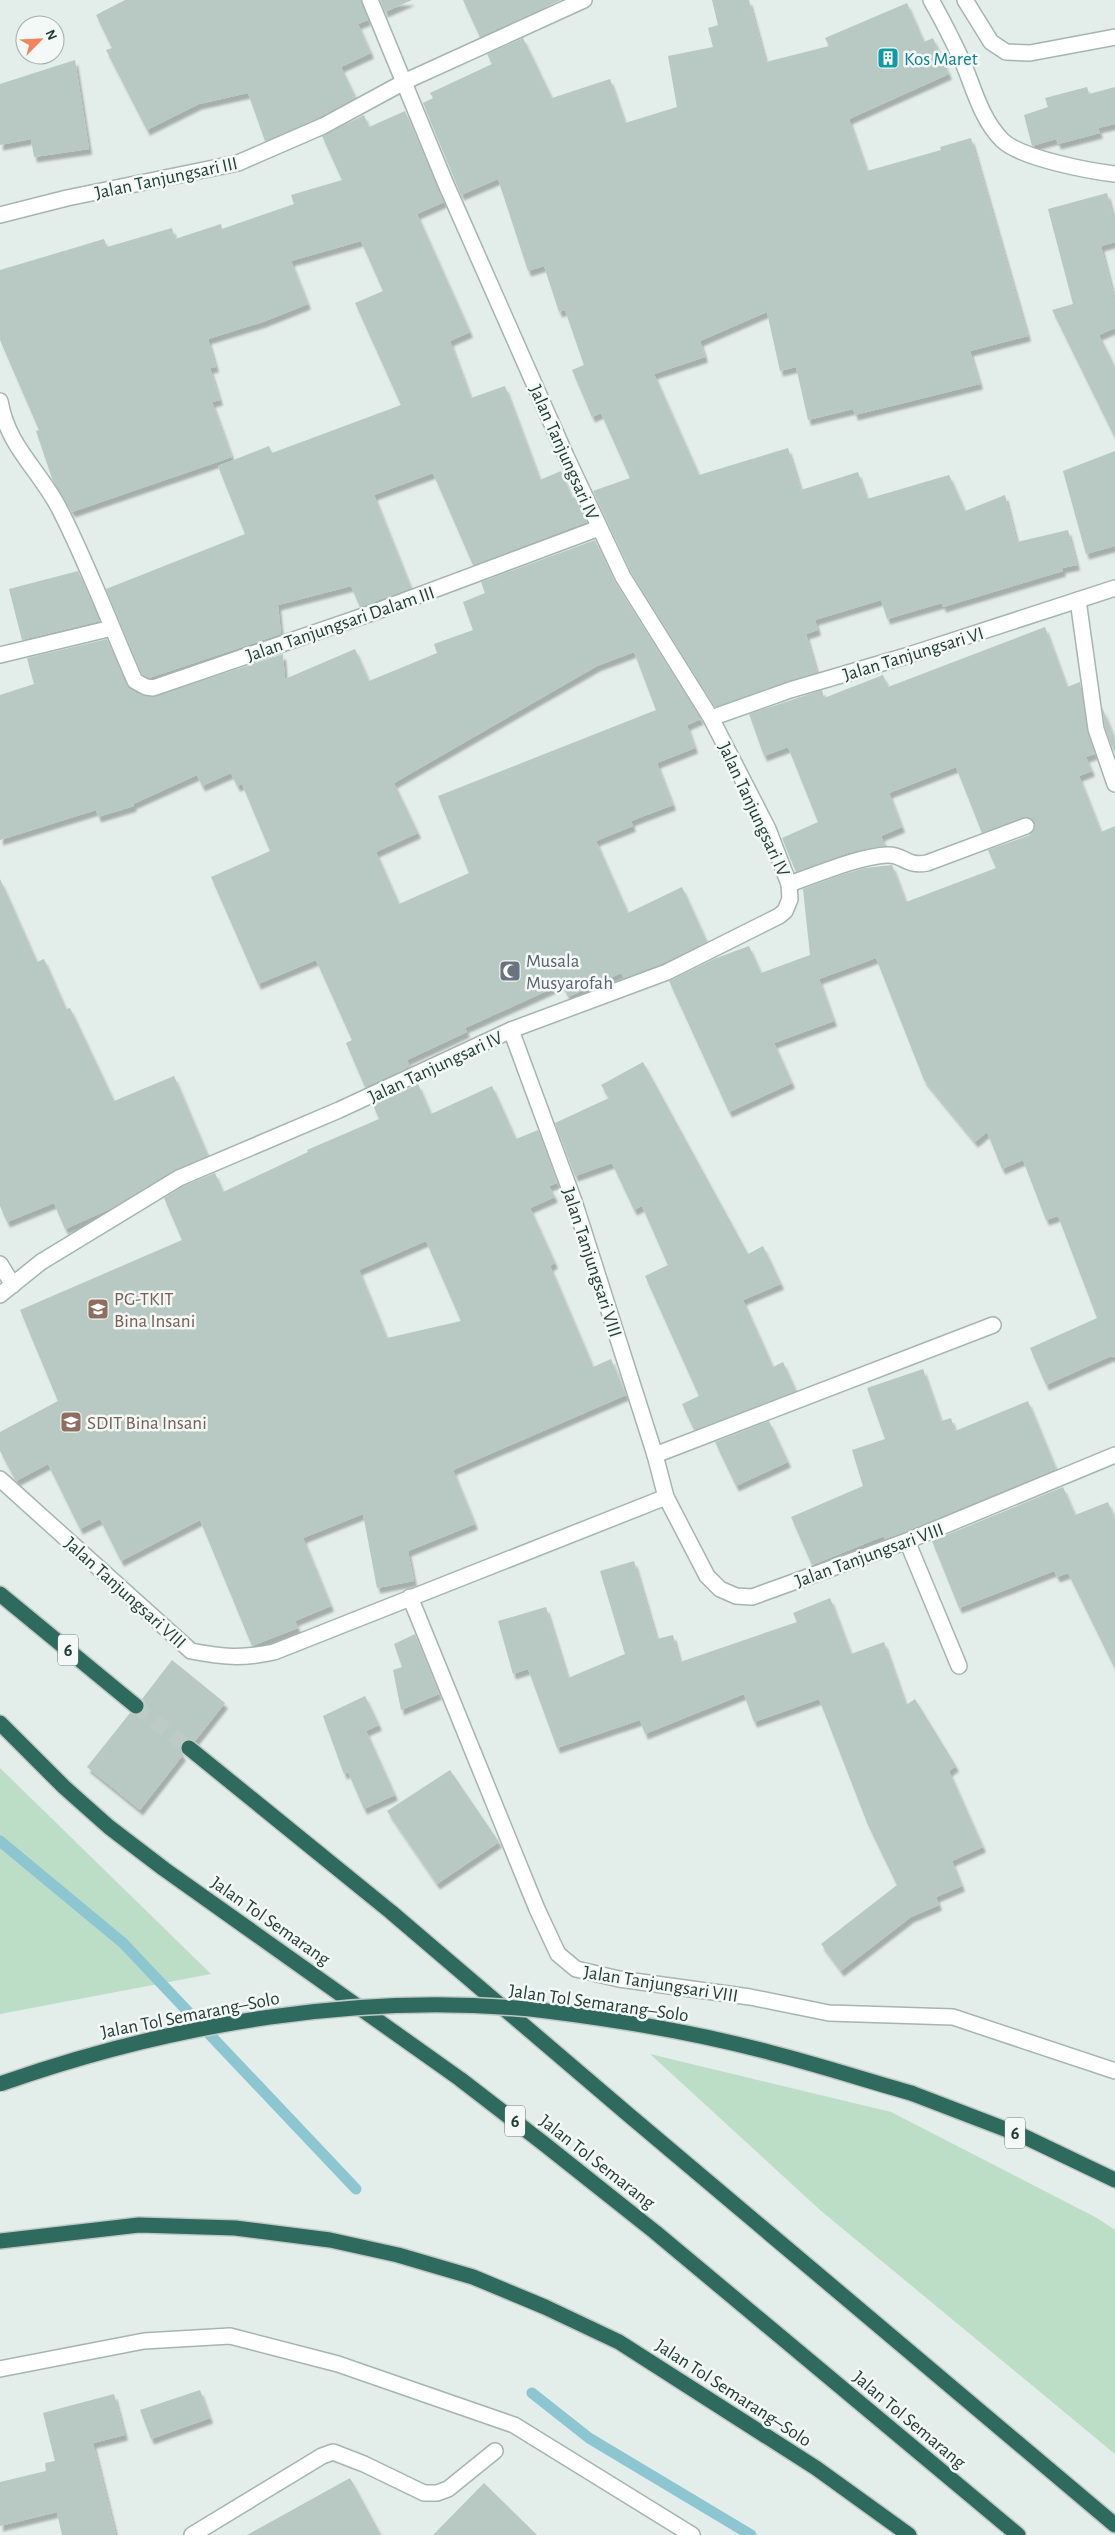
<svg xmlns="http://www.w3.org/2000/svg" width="1115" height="2535" font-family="'Alegreya Sans',sans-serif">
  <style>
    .green { fill: #bcdec6 }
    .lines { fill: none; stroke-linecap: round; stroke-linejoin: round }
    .stream { stroke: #8cc6d1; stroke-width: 11 }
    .building { fill: #b8c8c2; fill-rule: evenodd; filter: url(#shadow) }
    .motorway-tunnel { stroke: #bdcac5; stroke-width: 15; stroke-dasharray: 15 8; stroke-linecap: butt }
    .minor-casing { stroke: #a6b5b0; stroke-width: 18 }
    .motorway-casing { stroke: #c1c9c7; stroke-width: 18 }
    .minor { stroke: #fff; stroke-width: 15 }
    .motorway { stroke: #2f6a5f; stroke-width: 15 }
    .motorway-bridge-casing { stroke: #c1c9c7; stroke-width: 18; stroke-linecap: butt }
    .motorway-bridge { stroke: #2f6a5f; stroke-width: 15 }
    .labels { text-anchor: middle; stroke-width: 5; stroke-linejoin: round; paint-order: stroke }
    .shield { fill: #f4f9f7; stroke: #627671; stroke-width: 1 }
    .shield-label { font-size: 18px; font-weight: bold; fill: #233e37 }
    .culture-label { font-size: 19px; fill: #0d838f; stroke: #f4f9f7; text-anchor: start }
    .street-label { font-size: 19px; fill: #233e37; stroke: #f4f9f7 }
    .worship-label { font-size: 19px; fill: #5b616d; stroke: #f4f9f7; text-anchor: start }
    .education-label { font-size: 19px; fill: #785e54; stroke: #f4f9f7; text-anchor: start }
  </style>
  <defs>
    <filter id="shadow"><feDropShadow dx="3" dy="5.5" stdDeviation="1" flood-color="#0004"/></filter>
  </defs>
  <rect width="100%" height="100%" fill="#e3ede9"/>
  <g class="green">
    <polygon points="0,1768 211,1974 0,2014"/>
    <polygon points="650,2054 891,2112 1097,2218 1115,2230 1115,2454 820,2210"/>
  </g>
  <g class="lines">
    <g class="stream">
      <polyline points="0,1841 123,1943 356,2189"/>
      <polyline points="532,2393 589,2438 751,2535"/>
    </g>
  </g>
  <g class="building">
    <polygon points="125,0 361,0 368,20 358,24 371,53 341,67 356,98 319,118 265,141 248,93 199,104 147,130 106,50 112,48 96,15"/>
    <polygon points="380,0 412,0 385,12"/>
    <polygon points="463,0 561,0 480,37"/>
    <polygon points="712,0 749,0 766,62 829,46 825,38 907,3 924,42 933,38 949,74 849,119 867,171 941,150 940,147 971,138 1028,336 970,351 980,384 855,415 853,409 808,420 796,367 780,371 767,312 700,341 705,357 654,374 699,475 788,448 801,490 858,472 867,499 949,475 965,511 1005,495 1017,542 1068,530 1077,565 1062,568 1063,571 943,607 942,603 887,619 881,600 815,620 818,630 806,634 817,672 715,707 631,572 593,491 630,478 601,413 592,417 572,370 584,365 565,310 559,312 544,266 528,271 498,179 461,195 423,103 433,98 430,93 492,64 487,54 523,38 552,98 610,79 625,123 677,107 668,56 713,47 708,28 718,25"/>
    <polygon points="75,60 89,149 34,157 31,139 0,145 0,84"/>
    <polygon points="1087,87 1089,94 1115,87 1115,124 1098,128 1100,133 1058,144 1056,139 1032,146 1024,115 1048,107 1045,98"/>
    <polygon points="405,111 444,202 417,214 470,332 450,341 471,398 505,386 540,480 561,471 572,498 575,497 587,522 473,565 433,473 374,495 411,588 360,607 351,586 278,605 281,634 149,678 142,674 106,589 245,534 218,466 269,446 272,453 401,405 355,303 383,291 361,241 291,261 308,304 263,322 208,339 216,367 210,368 220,400 212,402 232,457 72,512 53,481 36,431 39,430 0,340 0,270 104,239 107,247 172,228 175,239 221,224 222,229 294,204 291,195 342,180 322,136 364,115 369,127"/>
    <polygon points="1107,193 1115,222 1115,242 1101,246 1115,301 1115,328 1099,335 1115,367 1115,438 1052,310 1073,304 1048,209"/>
    <polygon points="1115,451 1115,546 1086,554 1063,471"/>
    <path d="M595 540 615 582 701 719 687 725 695 748 657 763 673 805 631 821 633 826 596 841 628 913 682 887 707 942 663 963 624 978 621 973 568 997 562 984 465 1028 467 1032 407 1060 410 1067 365 1087 346 1043 352 1040 316 960 258 984 211 877 270 851 242 784 237 786 231 773 202 786 197 775 133 804 134 806 98 817 96 810 0 840V695L34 684 27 658 107 639 127 685 142 695 152 697 283 654 285 679 355 649 369 681 437 653 434 644 473 630 463 602 485 593 481 582ZM634 652 656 710 438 796 469 873 399 904 376 852 418 833 394 783 597 666Z"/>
    <polygon points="78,571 100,621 22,640 9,589"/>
    <polygon points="1045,627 1067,687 1080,682 1087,730 1095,754 1086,757 1092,771 1079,776 1101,832 1115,826 1115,1358 1111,1356 1046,1385 1030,1348 1097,1318 1058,1216 1046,1220 1023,1160 1002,1169 987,1132 975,1142 924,1080 876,958 819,979 834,1021 774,1043 792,1083 729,1112 669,981 714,959 749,946 761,973 810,955 803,889 841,875 865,868 892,865 906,902 996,868 988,850 1030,835 1035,828 1035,822 1032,819 1023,817 982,833 956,767 889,793 902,827 881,836 885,846 848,853 796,872 782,838 818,822 788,747 764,756 749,714 822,690 824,698 883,675 888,687"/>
    <polygon points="1102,707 1115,740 1115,746 1112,747 1105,727"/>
    <polygon points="0,879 37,962 44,959 66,1009 70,1008 114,1101 174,1076 208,1156 174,1170 110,1209 65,1229 54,1203 7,1222 0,1206"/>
    <polygon points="643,1062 748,1254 763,1246 781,1284 743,1300 773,1367 783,1362 796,1391 694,1430 682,1404 699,1396 645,1276 668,1265 642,1206 634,1210 612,1163 575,1176 555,1123 609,1098 601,1085"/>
    <path d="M418 1084 431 1114 492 1086 516 1139 538 1130 557 1183 549 1186 555 1197 530 1208 555 1263 550 1266 593 1367 611 1359 626 1395 453 1470 475 1524 408 1551 414 1581 377 1588 363 1514 303 1538 331 1606 295 1621 298 1628 252 1646 200 1520 121 1561 100 1519 80 1529 48 1464 16 1481 0 1451V1432L58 1401 20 1310 182 1240 164 1198 183 1186 215 1173 223 1192 308 1152 307 1150 379 1119 373 1105ZM426 1241 461 1321 387 1338 359 1270Z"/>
    <polygon points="923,1369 941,1421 951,1418 955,1431 1028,1401 1056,1469 904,1532 885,1539 884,1536 812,1565 791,1517 863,1486 852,1450 885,1439 867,1388"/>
    <polygon points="769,1421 788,1462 736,1486 715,1442"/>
    <polygon points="1063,1487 1075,1515 1108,1502 1115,1519 1115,1669 1068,1573 1057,1577 1054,1571 959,1608 932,1541"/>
    <polygon points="634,1561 657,1639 673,1635 680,1662 797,1622 793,1613 830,1598 851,1654 884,1642 906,1705 915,1699 956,1766 949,1771 983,1847 952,1861 962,1886 936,1897 939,1905 911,1917 841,1971 821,1944 897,1885 868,1825 819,1699 754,1722 744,1694 645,1734 640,1720 557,1748 528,1669 513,1674 498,1621 546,1607 568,1678 625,1654 600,1571"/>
    <polygon points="415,1634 439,1694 401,1710 393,1670 402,1667 394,1644"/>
    <polygon points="172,1660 225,1703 195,1741 186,1739 181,1743 180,1751 183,1755 140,1810 87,1767 130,1713 139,1715 144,1712 145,1703 142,1699"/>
    <polygon points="365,1696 379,1725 366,1731 395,1795 364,1809 348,1772 344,1774 323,1716"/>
    <polygon points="450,1770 499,1842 437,1884 387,1811"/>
    <polygon points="200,2390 210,2418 151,2439 140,2410"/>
    <polygon points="114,2394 125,2435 93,2443 116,2535 62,2535 57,2512 0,2526 0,2482 46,2471 45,2463 55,2461 43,2413"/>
    <polygon points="350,2478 381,2535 247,2535"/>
    <polygon points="484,2483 537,2535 433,2535"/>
  </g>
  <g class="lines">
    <polyline class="motorway-tunnel" points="136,1706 189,1748"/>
    <g class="minor-casing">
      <g id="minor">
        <path d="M931 0C943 21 954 43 964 65 974 90 982 120 1002 140 1020 158 1089 171 1115 174"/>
        <polyline points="965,0 991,42 1006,52 1030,53 1115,37"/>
        <polyline points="0,215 67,198 238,163 323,126 406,81 584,0"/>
        <path d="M0 401C8 448 40 470 60 510 88 565 110 624 135 681L146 687 153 688 369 614 599 528"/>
        <polyline points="1078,600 1096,729 1115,784"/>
        <polyline points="0,655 112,628"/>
        <polyline points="711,718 790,690 906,656 1115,588"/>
        <path d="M789 884C819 874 856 857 887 855 904 854 905 867 927 863L1026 826"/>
        <polyline points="511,1030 574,1201 655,1455 666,1497 707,1576 720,1589 736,1596 752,1597 907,1541 1115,1455"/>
        <polyline points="0,1264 13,1285"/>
        <polyline points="0,1295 41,1262 179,1178 339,1110 511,1030 667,972 779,916 785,911 790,899 789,884 768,829 711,718 623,577 566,456 445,182 370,0"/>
        <polyline points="655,1455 993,1325"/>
        <path d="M0 1479 191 1651C223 1657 241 1659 274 1652L666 1497"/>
        <polyline points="907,1541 959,1666"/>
        <polyline points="410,1597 537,1909 558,1954 576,1969 619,1979 750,1997 829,2013 953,2017 1115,2071"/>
        <polyline points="0,2369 144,2341 230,2336 338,2364 514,2425 692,2535"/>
        <polyline points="192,2535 322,2456 333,2452 364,2464 424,2493 437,2493 448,2489 495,2451"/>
      </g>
    </g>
    <g class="motorway-casing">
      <g id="motorway">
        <polyline points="0,1594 136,1706"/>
        <polyline points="0,1723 64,1787 109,1827 164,1869 460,2079 543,2143 655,2232 1018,2535"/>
        <polyline points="189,1748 391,1912 630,2116 1115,2525"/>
        <polyline points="911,2093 1023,2136 1115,2180"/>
        <polyline points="0,2241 139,2225 235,2228 330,2240 398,2255 473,2277 545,2307 619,2342 816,2468 909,2535"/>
      </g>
    </g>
    <use href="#minor" class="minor"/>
    <use href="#motorway" class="motorway"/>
    <g class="motorway-bridge-casing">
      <path id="motorway-bridge" d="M0 2084C170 2024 366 1990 547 2011 619 2020 702 2034 772 2053 819 2065 865 2080 911 2093"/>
    </g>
    <use href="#motorway-bridge" class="motorway-bridge"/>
  </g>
  <defs>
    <g id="building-square" transform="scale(1.125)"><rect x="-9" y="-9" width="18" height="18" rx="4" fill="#0f9aa8" stroke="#f4f9f7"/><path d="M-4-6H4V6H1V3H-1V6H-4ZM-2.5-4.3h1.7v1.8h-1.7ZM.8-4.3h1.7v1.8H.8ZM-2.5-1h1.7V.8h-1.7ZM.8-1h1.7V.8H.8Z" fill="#fff"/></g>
    <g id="mosque-square" transform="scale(1.125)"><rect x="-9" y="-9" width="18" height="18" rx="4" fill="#6b7280" stroke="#f4f9f7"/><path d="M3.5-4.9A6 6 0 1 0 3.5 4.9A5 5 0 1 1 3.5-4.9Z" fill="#fff"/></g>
    <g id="school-square" transform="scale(1.125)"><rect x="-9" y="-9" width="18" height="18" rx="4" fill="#8d6e63" stroke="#f4f9f7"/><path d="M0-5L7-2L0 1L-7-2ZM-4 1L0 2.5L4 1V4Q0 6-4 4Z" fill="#fff"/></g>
  </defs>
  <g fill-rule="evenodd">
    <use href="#building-square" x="888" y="58"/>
    <use href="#mosque-square" x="510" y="971"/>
    <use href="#school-square" x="98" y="1309"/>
    <use href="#school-square" x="71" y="1422"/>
  </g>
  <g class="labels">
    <g class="shield">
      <rect x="58" y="1634.5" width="20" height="31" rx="4"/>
      <rect x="505" y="2105.5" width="20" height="31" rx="4"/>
      <rect x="1005" y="2117.5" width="20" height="31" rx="4"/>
    </g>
    <g class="shield-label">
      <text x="68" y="1656">6</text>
      <text x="515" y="2127">6</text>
      <text x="1015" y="2139">6</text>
    </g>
    <g class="culture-label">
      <text x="904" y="65">Kos Maret</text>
    </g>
    <g class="street-label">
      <text transform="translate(166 177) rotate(-12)" y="7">Jalan Tanjungsari III</text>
      <text transform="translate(565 452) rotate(66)" y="7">Jalan Tanjungsari IV</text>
      <text transform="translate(340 623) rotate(-19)" y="7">Jalan Tanjungsari Dalam III</text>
      <text transform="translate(913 653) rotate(-17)" y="7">Jalan Tanjungsari VI</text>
      <text transform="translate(755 809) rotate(65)" y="7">Jalan Tanjungsari IV</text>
      <text transform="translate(435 1066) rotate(-25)" y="7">Jalan Tanjungsari IV</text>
      <text transform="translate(593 1262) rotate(72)" y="7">Jalan Tanjungsari VIII</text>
      <text transform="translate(869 1554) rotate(-20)" y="7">Jalan Tanjungsari VIII</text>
      <text transform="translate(126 1592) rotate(42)" y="7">Jalan Tanjungsari VIII</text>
      <text transform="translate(271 1920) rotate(35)" y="7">Jalan Tol Semarang</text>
      <text transform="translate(661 1983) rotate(9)" y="7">Jalan Tanjungsari VIII</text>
      <text transform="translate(599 2002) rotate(8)" y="7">Jalan Tol Semarang–Solo</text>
      <text transform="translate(190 2014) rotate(-11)" y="7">Jalan Tol Semarang–Solo</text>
      <text transform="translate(598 2161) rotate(38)" y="7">Jalan Tol Semarang</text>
      <text transform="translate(734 2392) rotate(33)" y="7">Jalan Tol Semarang–Solo</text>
      <text transform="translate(910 2419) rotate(40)" y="7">Jalan Tol Semarang</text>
    </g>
    <g class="worship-label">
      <text x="526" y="967">Musala<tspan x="526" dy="22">Musyarofah</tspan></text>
    </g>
    <g class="education-label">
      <text x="114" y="1305">PG-TKIT<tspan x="114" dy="22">Bina Insani</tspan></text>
      <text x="87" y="1429">SDIT Bina Insani</text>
    </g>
  </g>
  <g transform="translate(40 40) rotate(66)"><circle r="24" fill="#f4f9f7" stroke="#a0aeaa"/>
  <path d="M0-4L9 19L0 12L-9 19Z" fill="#f1835d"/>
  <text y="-8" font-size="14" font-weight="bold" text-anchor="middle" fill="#233e37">N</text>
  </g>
</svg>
